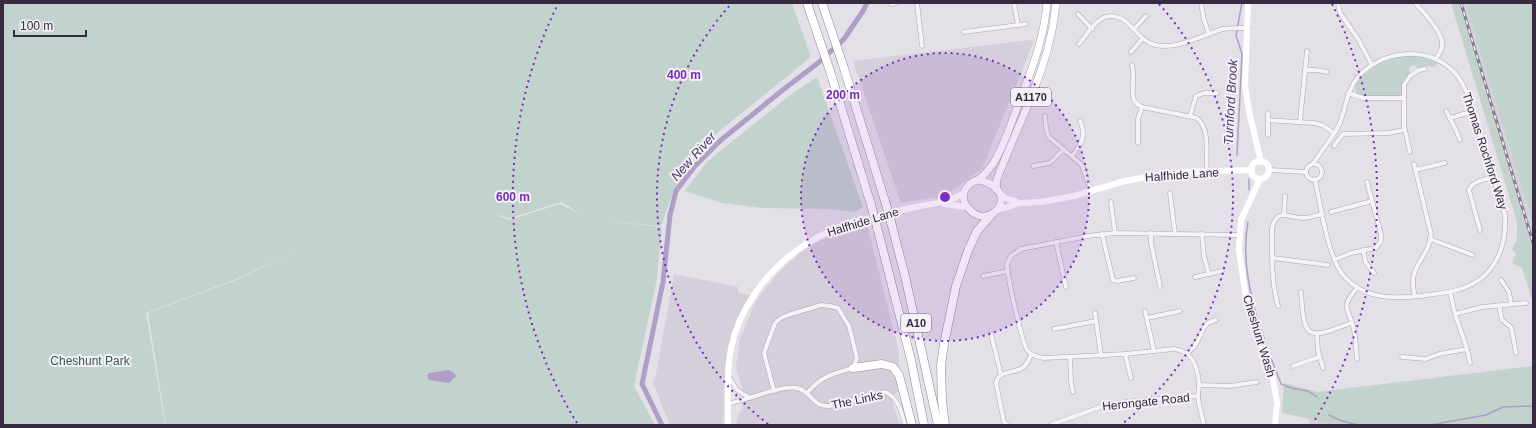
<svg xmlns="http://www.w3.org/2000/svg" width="1536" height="428" font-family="Helvetica,sans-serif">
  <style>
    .built { fill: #d4cfda }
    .green { fill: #c2d2cc; fill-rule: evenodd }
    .water { fill: #af9ec6 }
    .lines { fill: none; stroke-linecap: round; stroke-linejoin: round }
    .stream { stroke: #af9ec6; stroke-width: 1.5 }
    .canal { stroke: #af9ec6; stroke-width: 5 }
    .street-casing { stroke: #aca6b2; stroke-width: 5 }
    .primary-casing { stroke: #aaa0b3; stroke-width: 8 }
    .highway-casing { stroke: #94899e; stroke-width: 9 }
    .street { stroke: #f5f3f7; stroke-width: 4 }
    .secondary { stroke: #fff; stroke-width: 6 }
    .primary { stroke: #fff; stroke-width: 7 }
    .highway { stroke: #fff; stroke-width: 8 }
    .rail-casing { stroke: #877b91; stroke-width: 3 }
    .rail { stroke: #f3f0f6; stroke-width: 1.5; stroke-dasharray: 4.5; stroke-linecap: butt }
    .highway-bridge-casing { stroke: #94899e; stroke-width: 9; stroke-linecap: butt }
    .highway-bridge { stroke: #fff; stroke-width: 8 }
    .ring { fill: none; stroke: #7b2cbf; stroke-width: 2; stroke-dasharray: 2 4 }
    .labels { text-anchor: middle; stroke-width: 4; stroke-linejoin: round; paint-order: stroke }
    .shield { fill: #f3f0f6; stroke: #6e6576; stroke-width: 1 }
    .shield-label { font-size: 11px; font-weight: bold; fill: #352a3f }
    .street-label { font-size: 12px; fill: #352a3f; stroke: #f3f0f6 }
    .park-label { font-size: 12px; fill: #385950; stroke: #f3f0f6 }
    .water-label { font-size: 13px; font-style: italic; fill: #513770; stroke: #f3f0f6 }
    .centre { fill: #7b2cbf; stroke: #f3f0f6; stroke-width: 2 }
    .ring-label { font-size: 12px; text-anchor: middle; font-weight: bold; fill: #7b2cbf; stroke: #f3f0f6; stroke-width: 4; stroke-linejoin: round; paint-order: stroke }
  </style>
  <rect width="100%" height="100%" fill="#e4e0e8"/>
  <g class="built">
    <polygon points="1459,3 1465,3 1532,223 1533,251"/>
    <polygon points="1030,40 1034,41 982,169 944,196 901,203 853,61"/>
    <polygon points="867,224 899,352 899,390 891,398 900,425 736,425 738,415 742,410 743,392 736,367 740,338 756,301 778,273 803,250 831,235"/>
    <polygon points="674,274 738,287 738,293 750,295 728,345 723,425 670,425 653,383 656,374"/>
    <polygon points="1310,419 1337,425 1309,425"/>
  </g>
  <g class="green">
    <path d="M3 3H792L811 57 706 142 688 159 690 168 674 189 661 226 595 220 662 227 657 279 634 386 655 425H166L148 313 236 280 309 245 236 279 146 313 165 425H3ZM561 202 583 215 560 204 509 220 494 214 510 218Z"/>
    <polygon points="1451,3 1459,3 1533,251 1533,302 1522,268 1512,263 1516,254 1512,249 1517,239 1517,222"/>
    <polygon points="1465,3 1533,3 1533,225"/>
    <path d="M1406 56H1418L1438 63 1434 67 1425 66 1418 68 1413 65 1409 68 1410 73 1403 81 1401 93 1399 96H1362L1356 93 1355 86C1367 68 1384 59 1406 56Z"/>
    <polygon points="817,77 863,207 855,212 827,209 762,208 723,203 685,191 707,162 725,147 793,93"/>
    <polygon points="1533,366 1533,425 1337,425 1282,413 1284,383 1317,392"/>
  </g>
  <polygon class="water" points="449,370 454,373 456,376 449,383 429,380 427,376 429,373"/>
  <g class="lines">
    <g class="stream">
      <polyline points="1237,155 1242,54 1236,35 1242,3"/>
      <polyline points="1249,190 1249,179"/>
      <path d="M1248 222C1238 276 1262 335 1281 384L1291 388 1308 391 1317 397"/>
      <polyline points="1329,415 1339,420 1358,425"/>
      <polyline points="1430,425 1486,415 1503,407 1533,406"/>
    </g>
    <polyline class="canal" points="662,425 642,384 663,282 670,215 676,191 694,167 721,140 784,89 818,63 844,39 863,11 867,3"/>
    <g class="street-casing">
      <g id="street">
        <polyline points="917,3 922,46"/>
        <polyline points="1014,3 1018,25"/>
        <polyline points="1201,3 1204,20 1209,34"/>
        <polyline points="1338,3 1340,13 1358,39 1372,65"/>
        <path d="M1415 3C1423 11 1444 34 1442 45 1442 51 1438 55 1436 59"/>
        <polyline points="891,4 897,3"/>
        <polyline points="1078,14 1092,29"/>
        <polyline points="1134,29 1146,16"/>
        <polyline points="964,32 1026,24"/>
        <path d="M1079 44C1087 35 1096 17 1110 16 1130 15 1137 41 1155 45 1179 50 1201 35 1223 29 1231 28 1240 28 1248 28"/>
        <polyline points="1131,52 1143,38"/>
        <path d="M1132 65C1133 71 1134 76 1133 82 1133 93 1130 101 1142 107L1197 118C1211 130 1205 154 1207 172"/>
        <polyline points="1305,70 1316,70 1327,72"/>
        <polyline points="1348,93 1363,98 1404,98"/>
        <polyline points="1446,111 1456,130 1460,140"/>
        <polyline points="1268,113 1268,135"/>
        <polyline points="1045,116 1046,128 1049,137 1082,165 1091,191"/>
        <polyline points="1190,116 1196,96 1204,93 1217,93"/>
        <polyline points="1450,118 1474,111"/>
        <polyline points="1268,120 1314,123 1322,125 1334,133"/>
        <polyline points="1300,121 1307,51"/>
        <polyline points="1138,143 1138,119 1142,107"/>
        <polyline points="1334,146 1343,134 1389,133 1404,130"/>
        <polyline points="1410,152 1404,126 1404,85 1410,76 1419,70 1425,69"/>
        <path d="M1072 156C1081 145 1087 135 1080 121"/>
        <path d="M1313 164C1321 151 1332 139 1339 125 1346 110 1346 91 1358 77 1382 50 1427 45 1454 72 1461 79 1465 88 1469 98L1505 215C1507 248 1494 279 1460 289 1448 293 1434 294 1421 296 1392 299 1363 299 1343 275 1328 257 1320 204 1315 179"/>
        <path d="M1414 164 1431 234C1429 260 1406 265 1415 296"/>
        <circle cx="1314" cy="172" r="8"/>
        <polyline points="1033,166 1050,163 1064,149"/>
        <polyline points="1269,170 1306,172"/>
        <polyline points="1415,170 1445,163"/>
        <polyline points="1170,193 1175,234"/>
        <polyline points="1111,202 1115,233"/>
        <polyline points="1331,212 1372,201"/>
        <polyline points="1284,215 1285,196"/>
        <path d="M1480 230 1469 190C1473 180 1485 180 1494 177"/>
        <polyline points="1151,233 1151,243 1160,286"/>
        <polyline points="1102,234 1113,280 1117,281 1134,278"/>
        <polyline points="1202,234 1204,257 1209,274"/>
        <polyline points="1430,239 1473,255"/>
        <polyline points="1056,242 1066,287"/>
        <polyline points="1363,250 1366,263 1374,273"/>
        <polyline points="1273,258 1328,265"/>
        <polyline points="1334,260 1351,253 1376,248 1381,241 1381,234 1367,182"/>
        <polyline points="983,276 1008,271"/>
        <polyline points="1195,277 1222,271"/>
        <polyline points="1501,280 1509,292 1511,304"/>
        <path d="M1301 292C1304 340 1307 340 1351 323"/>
        <polyline points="1450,292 1455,314 1467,349 1470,363"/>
        <polyline points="1499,305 1502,320 1511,327 1512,331 1516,353"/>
        <path d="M1278 306C1271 281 1272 254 1272 228 1277 207 1289 218 1303 218 1310 218 1316 215 1323 214"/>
        <polyline points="1145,311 1154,351"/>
        <polyline points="1095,313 1101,356"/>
        <polyline points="1455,314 1482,307 1526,303"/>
        <polyline points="1147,318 1180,311"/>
        <polyline points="1054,329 1096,321"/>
        <polyline points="991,334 1001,375"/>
        <polyline points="1317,334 1318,351 1323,368"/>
        <path d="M1188 353C1192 349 1196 345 1198 340 1205 329 1201 324 1216 320"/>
        <polyline points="1125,354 1131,378"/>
        <polyline points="1070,357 1071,381 1073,392"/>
        <polyline points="1402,357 1426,359 1439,354 1467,349"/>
        <path d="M1357 359C1356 349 1356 340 1354 330 1350 308 1338 310 1357 288"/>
        <polyline points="1293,366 1319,357"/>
        <polyline points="729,377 737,390 750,398"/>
        <polyline points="1199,385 1230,386 1257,382"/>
        <path d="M774 391 764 353 775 323 781 318 788 315 821 305 830 306 838 308 849 326 857 358 853 368C834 373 820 377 807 393"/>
        <path d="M728 404C743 401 785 384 797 388 813 392 811 407 830 406L885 392C899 399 901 411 905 425"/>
        <path d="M1007 425 1004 422 996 383C998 370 1014 374 1022 368 1027 365 1029 360 1031 355"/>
        <polyline points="1050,425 1106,405 1134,401 1198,396"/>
        <path d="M1204 425C1202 416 1199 406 1198 397 1198 392 1199 388 1199 384 1198 367 1193 351 1174 349L1125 354 1044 358C1038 357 1032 356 1028 351 1022 345 1007 274 1007 264L1011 256 1021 249 1088 236 1115 233 1239 235"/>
      </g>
    </g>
    <g class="primary-casing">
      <g id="primary">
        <path d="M978 180C984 175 990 169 994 162 1004 146 1010 126 1017 108 1030 73 1044 41 1047 3"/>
        <path d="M978 180C986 181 991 183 997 189 1011 205 987 226 971 211 968 208 965 205 964 201 961 191 969 182 978 180Z"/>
        <path d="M996 189 997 179C1019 121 1051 65 1056 3"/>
      </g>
    </g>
    <g class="highway-casing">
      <g id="highway">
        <polyline points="807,3 830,71 871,205"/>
        <polyline points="822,3 842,62 885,201"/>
        <polyline points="891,222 905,276 938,425"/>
        <polyline points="877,227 911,360 924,425"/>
        <polyline points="853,368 882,364 893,367 899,375 912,425"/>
        <polyline points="945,425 942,401 941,365 944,344 956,286 968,251 977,231 992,214"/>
      </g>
    </g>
    <use href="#street" class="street"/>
    <g class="secondary">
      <polyline points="1248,3 1245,85 1249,111 1261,162"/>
      <circle cx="1260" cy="170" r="9"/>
      <polyline points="1260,179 1241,220 1239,250 1246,298 1273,379 1277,403 1275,425"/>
      <polyline points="999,192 1005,198 1018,202"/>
      <polyline points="944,204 967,207"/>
      <polyline points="998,210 1020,203 1041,202 1074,196 1125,181 1147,177 1188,172 1252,170"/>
      <path d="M728 425C728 400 726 374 731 349 738 310 766 272 799 249 821 233 848 223 874 217 890 213 905 209 921 206 936 203 951 202 964 193"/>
    </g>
    <use href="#primary" class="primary"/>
    <use href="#highway" class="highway"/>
    <g class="rail-casing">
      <polyline id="rail" points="1461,3 1533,243"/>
    </g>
    <use href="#rail" class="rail"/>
    <g class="highway-bridge-casing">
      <g id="highway-bridge">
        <polyline points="885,201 891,222"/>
        <polyline points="871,205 877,227"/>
      </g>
    </g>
    <use href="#highway-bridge" class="highway-bridge"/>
  </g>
  <circle cx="945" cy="197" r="144" fill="#7b2cbf" fill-opacity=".12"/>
  <g class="ring">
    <circle cx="945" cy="197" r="144"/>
    <path d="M768 424A288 288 0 0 1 731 4M1159 4A288 288 0 0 1 1122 424"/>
    <path d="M577 423A432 432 0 0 1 558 4M1332 4A432 432 0 0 1 1313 423"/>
  </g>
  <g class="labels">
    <g class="shield">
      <rect x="1011" y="88" width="40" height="18" rx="3"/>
      <rect x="901" y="314" width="30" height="18" rx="3"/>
    </g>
    <g class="shield-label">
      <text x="1031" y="101">A1170</text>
      <text x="916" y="327">A10</text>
    </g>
    <g class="street-label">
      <text transform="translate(1485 151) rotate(72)" y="4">Thomas Rochford Way</text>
      <text transform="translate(1182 175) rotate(-4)" y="4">Halfhide Lane</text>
      <text transform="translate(863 222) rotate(-17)" y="4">Halfhide Lane</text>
      <text transform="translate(1259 336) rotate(73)" y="4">Cheshunt Wash</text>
      <text transform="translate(857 400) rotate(-12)" y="4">The Links</text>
      <text transform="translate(1146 402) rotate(-6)" y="4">Herongate Road</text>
    </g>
    <g class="park-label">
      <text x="90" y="365">Cheshunt Park</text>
    </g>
    <g class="water-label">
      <text transform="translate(1230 102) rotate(-87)" y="5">Turnford Brook</text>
      <text transform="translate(693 156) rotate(-48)" y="5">New River</text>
    </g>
  </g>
  <circle cx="945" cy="197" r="6" class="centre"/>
  <g class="ring-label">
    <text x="684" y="79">400 m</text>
    <text x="843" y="99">200 m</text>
    <text x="513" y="201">600 m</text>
  </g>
  <rect width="1536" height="428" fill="none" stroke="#352a3f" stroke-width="8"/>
  <path d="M14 30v6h72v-6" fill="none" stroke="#352a3f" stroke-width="2"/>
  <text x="20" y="30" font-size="12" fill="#352a3f" stroke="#f3f0f6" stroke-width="3" paint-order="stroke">100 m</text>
</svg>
